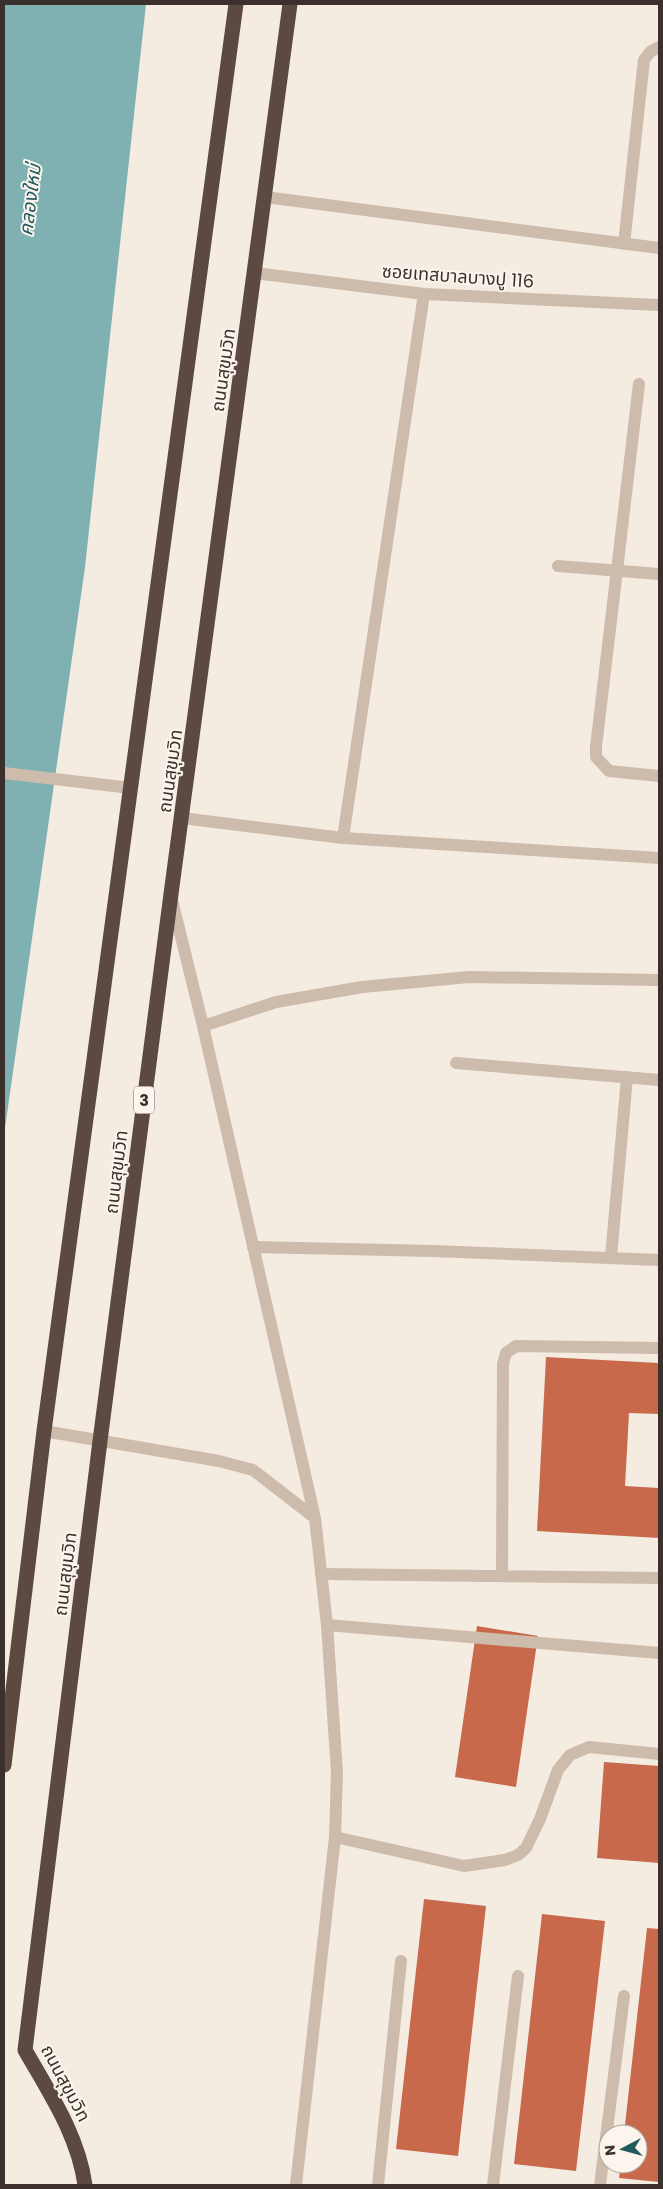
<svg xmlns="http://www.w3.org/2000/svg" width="663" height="2189" font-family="Poppins,'Noto Sans Thai',sans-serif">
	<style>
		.water { fill: #7fb0b2 }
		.building { fill: #c8694b }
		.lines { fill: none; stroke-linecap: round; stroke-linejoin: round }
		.lane { stroke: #cdbbac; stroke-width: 12 }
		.street { stroke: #cdbbac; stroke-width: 12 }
		.highway { stroke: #5c4a42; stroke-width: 15 }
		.labels { text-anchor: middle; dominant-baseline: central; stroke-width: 4; stroke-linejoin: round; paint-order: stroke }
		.shield { fill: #fbf5ee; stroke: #756b66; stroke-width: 1 }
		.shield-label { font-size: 16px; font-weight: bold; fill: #3b302b }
		.street-label { font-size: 18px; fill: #3b302b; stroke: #fbf5ee }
		.water-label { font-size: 19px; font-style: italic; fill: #1f5a5e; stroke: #fbf5ee }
	</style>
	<rect width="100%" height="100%" fill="#f4ebe1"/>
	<path class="water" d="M 4,4 L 146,4 L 85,567 L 4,1135 Z"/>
	<path class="building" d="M 546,1357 L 659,1363 L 659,1414 L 629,1413 L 625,1486 L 659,1488 L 659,1538 L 537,1531 Z
		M 477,1626 L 538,1636 L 516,1787 L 455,1777 Z
		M 604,1762 L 659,1766 L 659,1863 L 597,1858 Z
		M 424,1899 L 486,1906 L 458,2156 L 396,2149 Z
		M 542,1914 L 605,1921 L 576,2171 L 514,2164 Z
		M 647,1928 L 659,1929 L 659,2182 L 619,2178 L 621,2164 L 638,2164 L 638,2134 L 624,2134 Z"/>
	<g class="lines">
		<path class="lane" d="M 265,197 L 659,248
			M 624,244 L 644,60 L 650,52 L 659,47
			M 639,384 L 596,747 L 596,757 L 609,771 L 659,776
			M 558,566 L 659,574
			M 4,773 L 131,788
			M 343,838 L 424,294
			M 203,1026 L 276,1002 L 362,987 L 469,977 L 659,980
			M 456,1063 L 659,1080
			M 253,1247 L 433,1251 L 659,1260
			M 611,1257 L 627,1077
			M 321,1574 L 659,1578
			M 502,1575 L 503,1364 L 506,1353 L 516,1346 L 659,1348
			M 327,1625 L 659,1653
			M 335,1837 L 464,1866 L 505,1860 L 518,1855 L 526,1848 L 540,1819 L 558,1770 L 570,1755 L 589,1747 L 659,1754
			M 378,2185 L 401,1961
			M 493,2185 L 518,1976
			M 600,2185 L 624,1996"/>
		<path class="street" d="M 255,273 L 424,294 L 659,305
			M 182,818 L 343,838 L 659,858
			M 172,900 L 203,1026 L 315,1518 L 327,1625 L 337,1772 L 335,1837 L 296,2185
			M 44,1431 L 219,1461 L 253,1470 L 315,1518"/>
		<path class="highway" d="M 4,1765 L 44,1431 L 236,4
			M 85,2185 C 78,2135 50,2094 25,2050 L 100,1441 L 171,894 L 290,4"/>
	</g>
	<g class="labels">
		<rect class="shield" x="134" y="1086.5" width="20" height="27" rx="4"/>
		<g class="shield-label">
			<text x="144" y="1100">3</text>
		</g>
		<g class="street-label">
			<text transform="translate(458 276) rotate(4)">ซอยเทสบาลบางปู 116</text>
			<text transform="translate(223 370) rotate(-82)">ถนนสุขุมวิท</text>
			<text transform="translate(170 771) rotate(-82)">ถนนสุขุมวิท</text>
			<text transform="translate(116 1172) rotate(-83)">ถนนสุขุมวิท</text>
			<text transform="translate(65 1574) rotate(-83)">ถนนสุขุมวิท</text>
			<text transform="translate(66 2083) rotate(62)">ถนนสุขุมวิท</text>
		</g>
		<g class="water-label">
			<text transform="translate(30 200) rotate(-83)">คลองใหม่</text>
		</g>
	</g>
	<rect width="663" height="2189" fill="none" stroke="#3b302b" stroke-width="10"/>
	<g transform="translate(623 2149) rotate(264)"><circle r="24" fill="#fbf5ee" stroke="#aea6a0"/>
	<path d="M0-4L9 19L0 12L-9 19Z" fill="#1f5a5e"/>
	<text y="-8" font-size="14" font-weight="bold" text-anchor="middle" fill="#3b302b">N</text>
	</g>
</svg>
